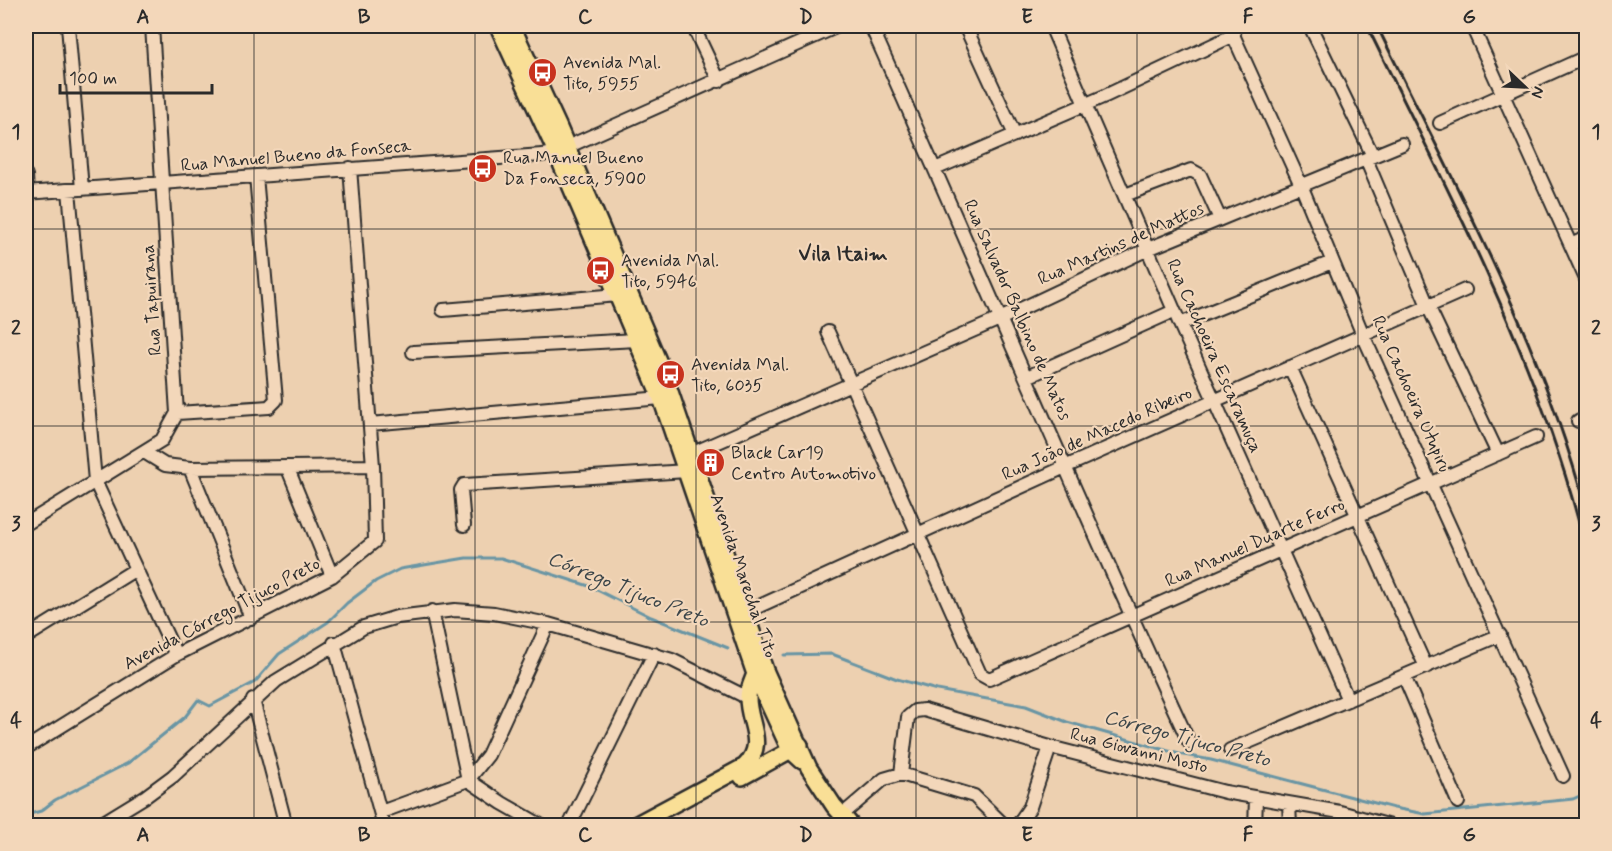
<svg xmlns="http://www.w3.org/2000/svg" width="1612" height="851" font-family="Mynerve,sans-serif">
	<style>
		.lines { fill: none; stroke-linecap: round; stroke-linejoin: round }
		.stream { stroke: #6995a4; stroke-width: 3 }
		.minor-casing { stroke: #2b2b2b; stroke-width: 16 }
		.major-casing { stroke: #2b2b2b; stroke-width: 20 }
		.minor { stroke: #f3d7ba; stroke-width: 12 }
		.major { stroke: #f9df96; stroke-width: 15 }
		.rail { stroke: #2b2b2b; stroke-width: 3 }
		.grid { fill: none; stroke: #2b2b2b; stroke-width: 1.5; stroke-opacity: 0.55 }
		.labels { text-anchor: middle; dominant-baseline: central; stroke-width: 4.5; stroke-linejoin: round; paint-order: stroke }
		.poi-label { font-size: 18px; fill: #2b2b2b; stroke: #f3d7ba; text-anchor: start }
		.street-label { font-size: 18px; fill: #2b2b2b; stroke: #f3d7ba }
		.neighbourhood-label { font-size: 20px; font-weight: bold; fill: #2b2b2b; stroke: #f3d7ba }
		.water-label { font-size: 20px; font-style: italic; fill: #3b4549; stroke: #f3d7ba }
		.neatline { fill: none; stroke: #2b2b2b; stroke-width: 2 }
		.grid-label { font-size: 20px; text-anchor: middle; font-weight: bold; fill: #2b2b2b }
	</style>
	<rect width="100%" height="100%" fill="#edd0b0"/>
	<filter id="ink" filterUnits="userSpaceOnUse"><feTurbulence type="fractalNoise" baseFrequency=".0167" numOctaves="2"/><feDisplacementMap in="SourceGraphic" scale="12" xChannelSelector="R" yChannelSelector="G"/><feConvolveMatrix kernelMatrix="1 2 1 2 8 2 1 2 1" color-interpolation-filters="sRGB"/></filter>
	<g filter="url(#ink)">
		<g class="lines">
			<path class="stream" d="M 784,655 L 832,654 L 897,679 L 937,690 L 1026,706 L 1067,722 L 1179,754 L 1211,760 L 1394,808 L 1425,814 L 1573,799 L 1586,793
				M 26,815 L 41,811 L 55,800 L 128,763 L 185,717 L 198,700 L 210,706 L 255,682 L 279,654 L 328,622 L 347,603 L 376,581 L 400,569 L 466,558 L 501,558 L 589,586 L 651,617 L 728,648"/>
			<defs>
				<path id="minor" d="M 68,26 L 82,189
					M 693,26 L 719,81
					M 871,26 C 978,264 1079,505 1189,742
					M 965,26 L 1015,135
					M 1051,26 L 1180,324 L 1348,700
					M 1229,26 L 1301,185 L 1363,335 L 1563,776
					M 1310,26 L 1373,156
					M 1472,26 L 1586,279
					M 1440,123 L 1586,57
					M 1366,159 L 1428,306 L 1498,454
					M 935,169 L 1105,96 L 1234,35
					M 26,175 L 27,193
					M 69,190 L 95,481 L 176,655
					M 26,193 L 542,155 L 556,152 L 838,26
					M 1125,195 L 1191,170 L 1200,175 L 1220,219
					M 1571,245 L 1586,238
					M 443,310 L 618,295
					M 1180,324 L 1332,262
					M 828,332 L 980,674 L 989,679 L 1536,437
					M 413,352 L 637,340
					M 1290,367 L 1426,667
					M 1027,377 L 1174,311
					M 177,413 L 269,407 L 276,400 L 256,176
					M 1578,421 L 1586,417
					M 370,424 L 661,398
					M 144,452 L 165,465 L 190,468 L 373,466
					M 693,453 L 1002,318 L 1148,249 L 1402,144
					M 190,468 L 251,618
					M 288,469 L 332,576
					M 26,524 L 162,440 L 177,413 L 152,26
					M 464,525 L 461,490 L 464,485 L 687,471
					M 432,611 L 468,780
					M 744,613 L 1067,466 L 1465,290
					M 26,637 L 136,569
					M 334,643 L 384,826
					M 1404,676 L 1458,802
					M 253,700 L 286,826
					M 26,748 L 176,655 L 332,576 L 375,541 L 373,466 L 350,168
					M 1230,750 L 1500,635
					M 901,774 L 908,717 L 915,711 L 924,710 L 1050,747 L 1225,792 L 1340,812 L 1391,826
					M 468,780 L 488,755 L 548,624
					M 1289,803 L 1290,826
					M 381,812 L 468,780 L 502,803 L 542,826
					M 842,815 L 884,779 L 901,774 L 974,796 L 1005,826
					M 97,826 L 146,796 L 173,776 L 276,681 L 364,627 L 397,617 L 455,610 L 494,613 L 548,624 L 672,660 L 748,698
					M 569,826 L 654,654
					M 1017,826 L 1030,807 L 1050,747
					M 1255,826 L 1256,799"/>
				<path id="major" d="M 498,26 L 556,152 L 661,398 L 755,674 L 790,750 L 802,761
					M 512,26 L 559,128 L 665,377 L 765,670 L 809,768 L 834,806 L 852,826
					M 742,777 L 800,745
					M 633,826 L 745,766 C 767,743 748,724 748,698 C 748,689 752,682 755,674"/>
			</defs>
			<use href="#minor" class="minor-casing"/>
			<use href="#major" class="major-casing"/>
			<use href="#minor" class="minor"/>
			<use href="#major" class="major"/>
			<path class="rail" d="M 1367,26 C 1450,196 1541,364 1586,550
				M 1381,34 C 1457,189 1542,343 1586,511"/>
		</g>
	</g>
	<path class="grid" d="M 254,26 L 254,826M 475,26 L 475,826M 696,26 L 696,826M 916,26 L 916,826M 1137,26 L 1137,826M 1358,26 L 1358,826M 26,229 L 1586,229M 26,426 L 1586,426M 26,622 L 1586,622"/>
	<defs>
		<symbol id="bus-disc" viewBox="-11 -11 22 22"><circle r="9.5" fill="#c8321e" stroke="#f3d7ba"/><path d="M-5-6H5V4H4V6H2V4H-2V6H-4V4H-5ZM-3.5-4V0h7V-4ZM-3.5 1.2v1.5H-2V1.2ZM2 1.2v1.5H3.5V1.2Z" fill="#fff"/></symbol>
		<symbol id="building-disc" viewBox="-11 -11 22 22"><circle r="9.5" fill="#c8321e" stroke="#f3d7ba"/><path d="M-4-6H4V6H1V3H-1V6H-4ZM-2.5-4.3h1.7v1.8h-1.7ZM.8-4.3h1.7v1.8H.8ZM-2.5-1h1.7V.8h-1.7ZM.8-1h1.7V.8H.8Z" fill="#fff"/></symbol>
	</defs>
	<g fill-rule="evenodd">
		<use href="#bus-disc" x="526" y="56" width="33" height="33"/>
		<use href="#bus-disc" x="466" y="152" width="33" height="33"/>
		<use href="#bus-disc" x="584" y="254" width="33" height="33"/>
		<use href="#bus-disc" x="654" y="358" width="33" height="33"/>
		<use href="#building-disc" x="694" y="446" width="33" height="33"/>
	</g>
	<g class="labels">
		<g class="poi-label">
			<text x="563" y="63">Avenida Mal.<tspan x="563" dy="21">Tito, 5955</tspan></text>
			<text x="503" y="158">Rua Manuel Bueno<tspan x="503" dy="21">Da Fonseca, 5900</tspan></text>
			<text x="621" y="261">Avenida Mal.<tspan x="621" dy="21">Tito, 5946</tspan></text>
			<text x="691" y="365">Avenida Mal.<tspan x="691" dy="21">Tito, 6035</tspan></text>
			<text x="731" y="453">Black Car19<tspan x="731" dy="21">Centro Automotivo</tspan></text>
		</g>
		<g class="street-label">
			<text transform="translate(296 156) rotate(-5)">Rua Manuel Bueno da Fonseca</text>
			<text transform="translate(1121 244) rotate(-24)">Rua Martins de Mattos</text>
			<text transform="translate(152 300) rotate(-94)">Rua Tapuirana</text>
			<text transform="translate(1017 310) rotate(66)">Rua Salvador Balbino de Matos</text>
			<text transform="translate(1214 356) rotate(66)">Rua Cachoeira Escaramuça</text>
			<text transform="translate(1411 394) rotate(66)">Rua Cachoeira Utupiru</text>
			<text transform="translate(1097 434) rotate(-24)">Rua João de Macedo Ribeiro</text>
			<text transform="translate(1255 543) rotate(-24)">Rua Manuel Duarte Ferro</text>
			<text transform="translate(743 576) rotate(71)">Avenida Marechal Tito</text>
			<text transform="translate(222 614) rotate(-28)">Avenida Córrego Tijuco Preto</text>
			<text transform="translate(1139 751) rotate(14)">Rua Giovanni Mosto</text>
		</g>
		<g class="neighbourhood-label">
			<text x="843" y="254">Vila Itaim</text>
		</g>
		<g class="water-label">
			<text transform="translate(628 590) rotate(22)">Córrego Tijuco Preto</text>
			<text transform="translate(1187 739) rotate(15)">Córrego Tijuco Preto</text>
		</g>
	</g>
	<rect width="1612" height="851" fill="none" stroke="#f3d7ba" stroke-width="66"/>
	<g transform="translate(1525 87) rotate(113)" stroke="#f3d7ba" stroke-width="4.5" paint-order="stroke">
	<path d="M0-4.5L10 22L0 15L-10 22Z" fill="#2b2b2b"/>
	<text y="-9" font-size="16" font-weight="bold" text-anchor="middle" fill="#2b2b2b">N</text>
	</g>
	<path d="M60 84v9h152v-9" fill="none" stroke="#2b2b2b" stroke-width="3"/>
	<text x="69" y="84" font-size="18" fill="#2b2b2b" stroke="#f3d7ba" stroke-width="4.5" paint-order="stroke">100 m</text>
	<rect x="33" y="33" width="1546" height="785" class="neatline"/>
	<g class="grid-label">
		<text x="143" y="23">A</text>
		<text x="364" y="23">B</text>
		<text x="585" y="23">C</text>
		<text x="806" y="23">D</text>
		<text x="1027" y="23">E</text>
		<text x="1248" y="23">F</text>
		<text x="1469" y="23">G</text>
		<text x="16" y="138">1</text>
		<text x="1596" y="138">1</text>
		<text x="16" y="334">2</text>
		<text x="1596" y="334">2</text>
		<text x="16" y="530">3</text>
		<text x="1596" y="530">3</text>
		<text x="16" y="727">4</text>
		<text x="1596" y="727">4</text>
		<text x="143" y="841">A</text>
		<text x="364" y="841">B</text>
		<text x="585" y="841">C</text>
		<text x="806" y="841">D</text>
		<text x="1027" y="841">E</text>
		<text x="1248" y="841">F</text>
		<text x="1469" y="841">G</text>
	</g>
</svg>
